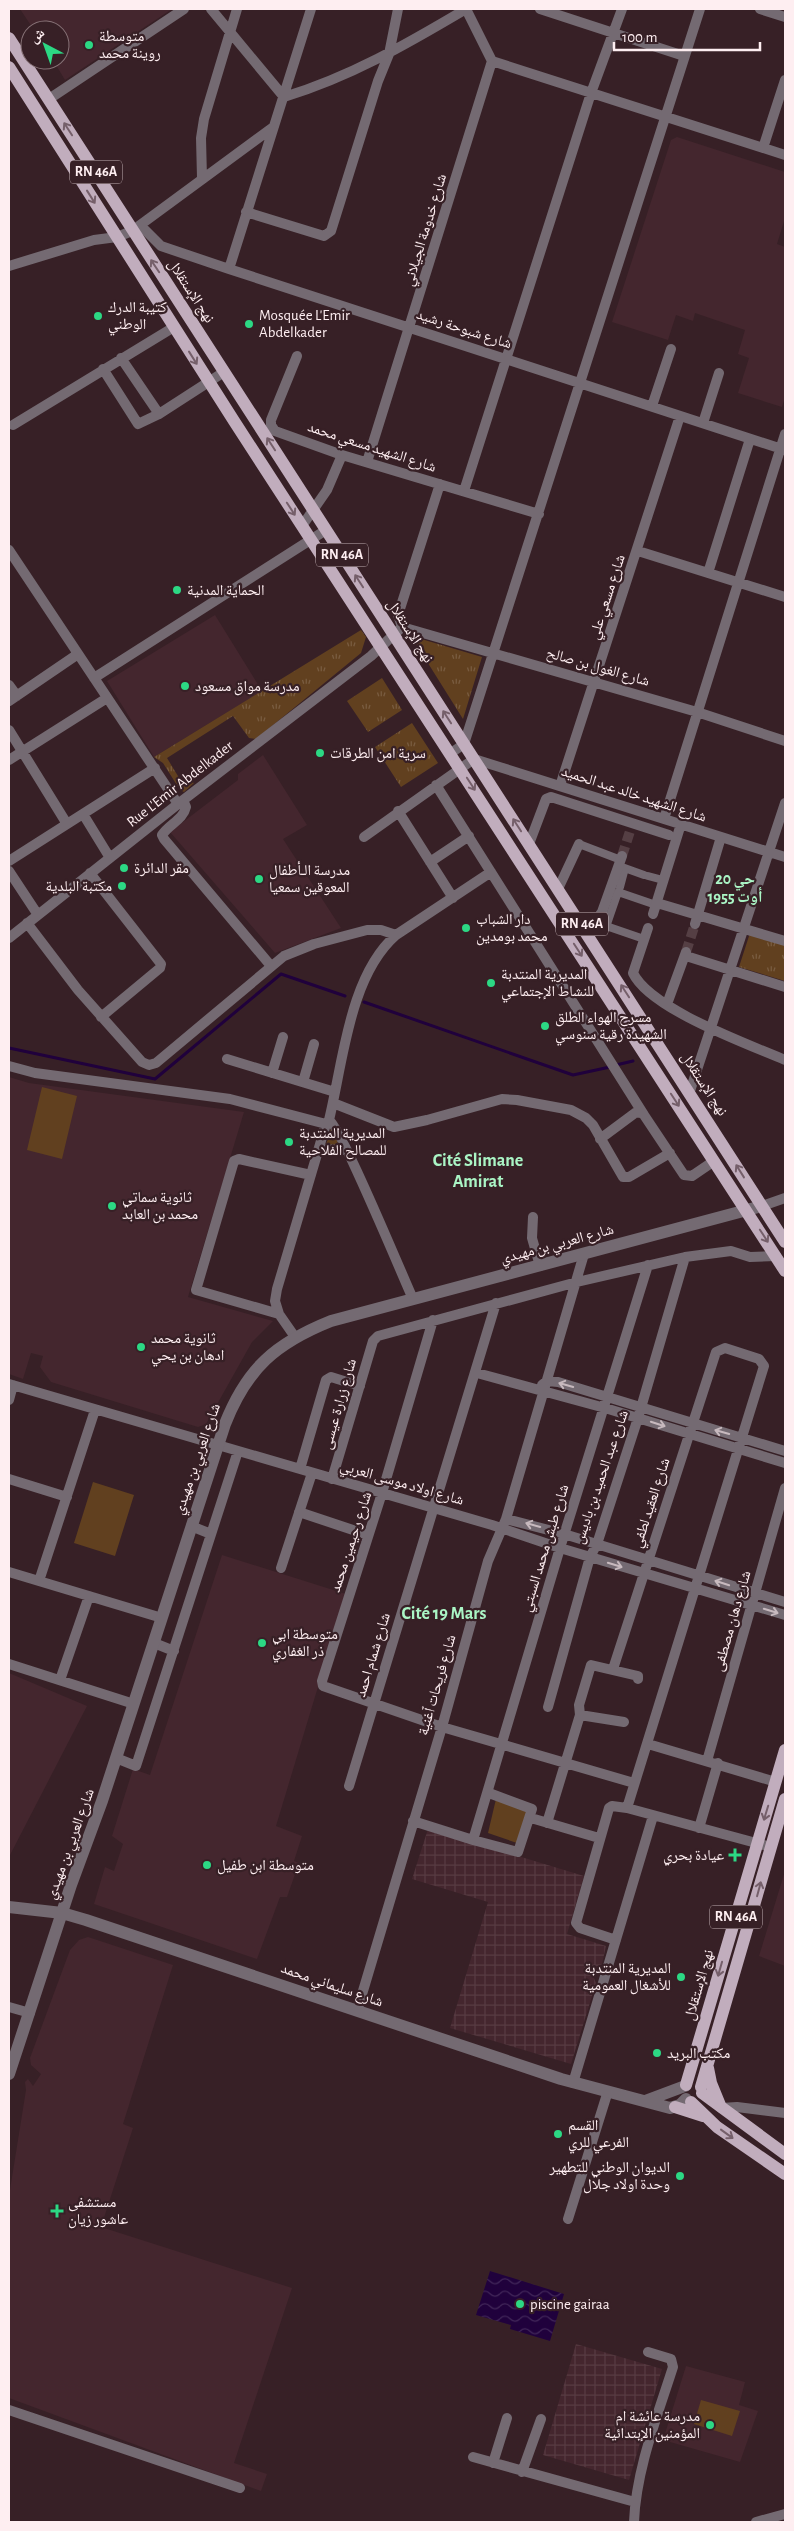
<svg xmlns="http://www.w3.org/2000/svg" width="794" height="2531" font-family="'Alegreya Sans','Noto Naskh Arabic',sans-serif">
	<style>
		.built { fill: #44262e }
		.industrial { fill: url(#industrial-grid) }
		.grass { fill: url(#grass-tufts) }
		.green { fill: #61401f }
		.water { fill: url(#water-waves) }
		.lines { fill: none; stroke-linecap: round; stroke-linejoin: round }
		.stream { stroke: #20013c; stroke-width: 3 }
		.minor-tunnel { stroke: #553f44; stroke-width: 10; stroke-dasharray: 10 5; stroke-linecap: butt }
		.pedestrian { stroke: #746a72; stroke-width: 8 }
		.minor { stroke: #746a72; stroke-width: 10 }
		.tertiary { stroke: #746a72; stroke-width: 12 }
		.primary { stroke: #c1adbd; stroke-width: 12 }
		.oneway { stroke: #755f6a }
		.oneway2 { stroke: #c7b9be }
		.poi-dot { fill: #2cd884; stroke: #372026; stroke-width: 2 }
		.labels { text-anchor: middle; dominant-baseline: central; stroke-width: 4.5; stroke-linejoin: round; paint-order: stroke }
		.shield { fill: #372026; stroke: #c2b0b4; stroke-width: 1 }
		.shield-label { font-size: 14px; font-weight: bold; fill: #feeef1 }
		.poi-label { font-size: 15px; fill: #feeef1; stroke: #372026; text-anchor: start }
		.street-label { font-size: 15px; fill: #feeef1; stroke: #372026 }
		.neighbourhood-label { font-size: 16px; font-weight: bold; fill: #aaf5c5; stroke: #372026 }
		.quarter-label { font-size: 18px; font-weight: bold; fill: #aaf5c5; stroke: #372026 }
	</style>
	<defs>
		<pattern id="industrial-grid" width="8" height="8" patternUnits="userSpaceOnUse" patternTransform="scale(1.25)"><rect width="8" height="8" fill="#44262e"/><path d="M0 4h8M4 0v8" fill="none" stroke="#573b42"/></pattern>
		<pattern id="grass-tufts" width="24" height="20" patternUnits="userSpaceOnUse" patternTransform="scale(1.25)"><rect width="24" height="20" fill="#61401f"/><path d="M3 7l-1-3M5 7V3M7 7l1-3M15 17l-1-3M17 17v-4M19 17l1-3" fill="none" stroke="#795c40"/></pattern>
		<pattern id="water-waves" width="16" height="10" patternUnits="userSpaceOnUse" patternTransform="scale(1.25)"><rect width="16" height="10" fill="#20013c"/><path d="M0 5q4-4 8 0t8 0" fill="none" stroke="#412659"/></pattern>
	</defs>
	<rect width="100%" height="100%" fill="#372026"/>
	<path class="built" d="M 20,9 L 172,9 L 65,80 L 53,60 L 60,60 L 60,30 L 34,30 Z
		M 677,137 L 785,172 L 785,218 L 777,244 L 785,247 L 785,397 L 782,407 L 738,393 L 749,358 L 738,354 L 745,330 L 695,313 L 693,321 L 676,315 L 668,340 L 612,322 L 671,140 Z
		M 215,615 L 262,691 L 154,757 L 107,681 Z
		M 263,755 L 307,825 L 283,839 L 341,928 L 275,953 L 170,832 L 238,780 L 238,774 Z
		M 9,1077 L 29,1083 L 244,1112 L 188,1297 L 273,1321 L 252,1342 L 206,1424 L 198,1427 L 51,1382 L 40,1367 L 43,1356 L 31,1353 L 23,1379 L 9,1374 Z
		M 222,1555 L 346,1594 L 276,1826 L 302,1836 L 294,1861 L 299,1863 L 287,1897 L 280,1897 L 257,1959 L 94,1904 L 105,1867 L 114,1871 L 123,1844 L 112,1836 L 133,1769 L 150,1775 Z
		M 9,1673 L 87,1706 L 9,1857 Z
		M 785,1871 L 785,1966 L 759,1956 Z
		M 88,1937 L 173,1965 L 123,2124 L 133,2128 L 101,2227 L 292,2288 L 234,2463 L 267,2474 L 261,2491 L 9,2398 L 9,2196 L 26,2090 L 25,2082 L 28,2079 L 33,2086 L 41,2074 L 31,2065 L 30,2058 L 70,1950 L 79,1940 Z
		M 686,2366 L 745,2382 L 739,2405 L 758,2411 L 740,2462 L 663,2440 Z"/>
	<path class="industrial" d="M 428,1829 L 584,1876 L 567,1934 L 606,1946 L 602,1964 L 596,1968 L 589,1966 L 586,1973 L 593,1976 L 596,1983 L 571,2064 L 450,2028 L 488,1902 L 412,1879 Z
		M 576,2344 L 662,2369 L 629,2480 L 543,2455 Z"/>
	<path class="grass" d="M 361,630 L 366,637 L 361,653 L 256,739 L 249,738 L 233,716 L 167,758 L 184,786 L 192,782 L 194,783 L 184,792 L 180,790 L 163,763 L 154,757 Z
		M 411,636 L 482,657 L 463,719 Z
		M 382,678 L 402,710 L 368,732 L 347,701 Z
		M 412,723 L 438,763 L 401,787 L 375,747 Z
		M 750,933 L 785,944 L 785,981 L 739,967 Z
		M 331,1128 L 339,1145 L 326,1145 Z"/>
	<path class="green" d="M 42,1087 L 77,1096 L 62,1159 L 27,1150 Z
		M 93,1482 L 134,1495 L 115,1556 L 74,1543 Z
		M 496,1799 L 529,1811 L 520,1844 L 488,1833 Z
		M 701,2400 L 740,2411 L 732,2436 L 694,2424 Z"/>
	<path class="water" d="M 490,2271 L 564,2294 L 550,2341 L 510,2329 L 511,2325 L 476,2315 Z"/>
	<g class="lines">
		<path class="stream" d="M 364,1002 L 573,1075 L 610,1067
			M 9,1048 L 155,1079 L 281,974 L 345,996
			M 616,1065 L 633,1061"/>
		<path class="minor-tunnel" d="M 622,856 L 631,828
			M 686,952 L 695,924"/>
		<path class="pedestrian" d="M 579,844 L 621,860
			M 619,866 L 644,875
			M 648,876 L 663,880
			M 620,887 L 625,868
			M 644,939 L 609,927 L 607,924 L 618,892 L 656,905"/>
		<path class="minor" d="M 211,9 L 284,97 C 350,77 407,44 466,9
			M 540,9 L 684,56
			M 760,9 L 785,17
			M 492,61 L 785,155
			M 49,99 L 184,9
			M 763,148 L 785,80
			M 202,178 L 201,138 L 204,119 L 237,9
			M 246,212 L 324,236 L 331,231 L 378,81 L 389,54 L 398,9
			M 141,226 L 161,246 L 229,269 L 785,450
			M 9,266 L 94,240 L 117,237 L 132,231 L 272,128
			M 229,269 L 311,9
			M 297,356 L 271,420 L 271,425 L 275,431 L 342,455 L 539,514
			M 121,358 L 159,414
			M 103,369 L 138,424 L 159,414 L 224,372
			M 652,406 L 671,349
			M 703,423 L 719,373
			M 13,425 L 174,327
			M 367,462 L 492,61 L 466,9
			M 464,491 L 591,93 L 622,9
			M 302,526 L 327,490 L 342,455
			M 9,550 L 178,804
			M 638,551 L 785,597
			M 708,573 L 750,439
			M 402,627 L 697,712 L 785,741
			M 402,627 L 398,615 L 440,484
			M 94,678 L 326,530
			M 9,685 L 17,696
			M 9,701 L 78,654
			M 9,730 L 67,824
			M 451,753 L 464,744 L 700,9
			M 9,760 L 107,698
			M 436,785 L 644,1115
			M 560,786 L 680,416
			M 183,800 L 186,807 C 183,820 169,824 162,835 L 164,839 L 271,966
			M 398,811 L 453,898
			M 83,814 L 110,858
			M 664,819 L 785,434
			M 364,837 L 474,759 L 785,857
			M 529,844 L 546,799 L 551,797 L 669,835
			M 9,861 L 155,768
			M 430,862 L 469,836
			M 9,871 L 38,915
			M 90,873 L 161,964 L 160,968 L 101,1017
			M 558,889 L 579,844
			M 657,903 L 785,941
			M 653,914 L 681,824
			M 27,923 L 78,990 L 142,1062 L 149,1065 L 156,1063 L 284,956 L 314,944 L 367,930 L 381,930 L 396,935
			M 695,924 L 721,837
			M 648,928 L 633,973 C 650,1009 748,1044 785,1060
			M 587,933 L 602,912 L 622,856
			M 9,938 L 178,804 L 371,656 L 402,627
			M 686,956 L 785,987
			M 667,1004 L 686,952
			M 227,1059 L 335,1092
			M 9,1066 L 35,1073 L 230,1099 L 326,1124
			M 272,1073 L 283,1037
			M 303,1082 L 314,1044
			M 690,1091 L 785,803
			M 333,1103 L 394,1127 L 427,1120 L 502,1099 L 517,1100 L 571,1110 L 586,1118 L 593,1125 L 623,1177 L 629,1177 L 670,1153
			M 329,1120 C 343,1063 349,976 396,935 L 491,872
			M 600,1139 L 635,1113 L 640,1112 L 644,1115 L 684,1175 L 692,1176 L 714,1161
			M 319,1149 L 346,1150
			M 762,1206 L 785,1198
			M 533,1217 L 532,1238 L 540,1266
			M 279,1314 L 275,1301 L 277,1289 L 326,1124 L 329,1120 C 340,1125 403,1277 413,1299
			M 433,1320 L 382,1493 L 322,1681 L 323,1686 L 442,1727 L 634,1783
			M 295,1337 L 279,1314 L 196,1290 L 234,1161 L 239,1159 L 311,1175
			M 477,1373 L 605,1408 L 785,1463
			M 9,1384 L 492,1525 L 560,1548 L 785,1615
			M 542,1385 L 547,1381 L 558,1382 L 785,1451
			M 9,1400 L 13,1385
			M 300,1469 L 326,1380 L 331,1377 L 360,1386
			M 9,1479 L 67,1497
			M 332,1479 L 373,1341 L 378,1336 L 577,1282 L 685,1257 L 731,1251 L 750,1257 L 776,1256
			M 299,1512 L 368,1535
			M 506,1519 L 564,1534 L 785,1602
			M 191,1526 L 211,1534
			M 281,1568 L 312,1473
			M 9,1572 L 162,1618
			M 39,1581 L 95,1410
			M 154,1643 L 174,1651
			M 9,1664 L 134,1704
			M 613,1669 L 716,1352 L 725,1348 L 759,1359 L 764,1366 L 627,1808
			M 60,1680 L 89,1596
			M 548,1707 L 590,1557 L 597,1544 L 638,1418 L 685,1257
			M 580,1715 L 624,1722
			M 648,1744 L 776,1782
			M 116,1758 L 136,1766 L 238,1451
			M 707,1761 L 785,1488
			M 349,1786 L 496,1303
			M 531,1818 L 599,1838
			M 413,1821 L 473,1840 L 518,1852 L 532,1809 L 489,1793
			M 547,1823 L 580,1715 L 579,1705 L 591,1665 L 638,1676 L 638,1679
			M 699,1828 L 718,1763
			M 473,1840 L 560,1548 L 648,1265
			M 616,1940 L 580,1928 L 576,1923 L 609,1808 L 612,1806 L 627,1808 L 771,1847
			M 9,2007 L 30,2013
			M 357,2011 L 442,1727 L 488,1561 L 506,1519 L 584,1254
			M 573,2083 L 653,1816
			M 721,2108 L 737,2107 L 785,2113
			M 568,2219 L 608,2091
			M 9,2410 L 240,2488
			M 473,2457 L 635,2502
			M 493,2463 L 507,2418
			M 522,2472 L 541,2419
			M 634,2522 C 636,2470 657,2417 673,2367 L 671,2359 L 648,2352
			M 756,2522 L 785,2514"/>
		<path class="tertiary" d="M 9,1907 L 62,1913 L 86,1920 L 561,2079 L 670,2108 L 680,2105 L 686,2099
			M 9,2074 L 71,1885 L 102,1801 L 225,1424 C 247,1368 276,1343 331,1321 L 762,1206
			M 645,2101 L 685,2086"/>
		<path class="primary" d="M 9,38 L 785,1242
			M 9,67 L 234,421 L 785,1271
			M 708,2068 L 711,2083 L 720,2105
			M 686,2085 L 785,1750
			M 701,2087 L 785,1799
			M 702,2093 L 785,2154
			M 691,2102 L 717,2127 L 785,2174
			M 675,2107 L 703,2116"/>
	</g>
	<defs><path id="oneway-shaft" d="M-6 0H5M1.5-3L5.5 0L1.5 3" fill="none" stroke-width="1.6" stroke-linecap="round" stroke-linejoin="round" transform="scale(1.25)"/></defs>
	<g class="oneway">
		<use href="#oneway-shaft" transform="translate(68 129) rotate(-123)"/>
		<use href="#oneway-shaft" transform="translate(91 197) rotate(58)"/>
		<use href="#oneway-shaft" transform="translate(155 266) rotate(-124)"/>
		<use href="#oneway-shaft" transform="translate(193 358) rotate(58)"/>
		<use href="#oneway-shaft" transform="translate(271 444) rotate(-123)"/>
		<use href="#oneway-shaft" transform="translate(291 509) rotate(57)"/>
		<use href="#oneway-shaft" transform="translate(359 581) rotate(-123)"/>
		<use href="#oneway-shaft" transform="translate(447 717) rotate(-123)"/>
		<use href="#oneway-shaft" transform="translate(471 784) rotate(57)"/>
		<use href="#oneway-shaft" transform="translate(517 825) rotate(-123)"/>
		<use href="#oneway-shaft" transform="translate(578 950) rotate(57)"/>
		<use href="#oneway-shaft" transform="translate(625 991) rotate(-123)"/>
		<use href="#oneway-shaft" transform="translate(675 1100) rotate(57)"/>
		<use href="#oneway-shaft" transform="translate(740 1171) rotate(-122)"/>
		<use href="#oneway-shaft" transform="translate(764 1236) rotate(57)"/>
		<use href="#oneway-shaft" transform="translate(766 1813) rotate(107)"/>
		<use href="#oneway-shaft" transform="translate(759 1889) rotate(-75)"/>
		<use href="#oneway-shaft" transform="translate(720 1969) rotate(106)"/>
		<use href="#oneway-shaft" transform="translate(727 2134) rotate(36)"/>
	</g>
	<g class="oneway2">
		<use href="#oneway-shaft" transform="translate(566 1385) rotate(-164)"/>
		<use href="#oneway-shaft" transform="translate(658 1424) rotate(18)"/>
		<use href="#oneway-shaft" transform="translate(722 1432) rotate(-164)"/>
		<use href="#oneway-shaft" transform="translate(533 1525) rotate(-164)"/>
		<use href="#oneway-shaft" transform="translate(615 1565) rotate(17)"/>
		<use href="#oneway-shaft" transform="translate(722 1583) rotate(-162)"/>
		<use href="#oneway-shaft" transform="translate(771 1611) rotate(17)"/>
	</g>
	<g class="poi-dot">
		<circle cx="89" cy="45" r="5"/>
		<circle cx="98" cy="316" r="5"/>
		<circle cx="249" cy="324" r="5"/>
		<circle cx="177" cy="590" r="5"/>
		<circle cx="185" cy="686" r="5"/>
		<circle cx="320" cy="753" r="5"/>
		<circle cx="124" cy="868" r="5"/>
		<circle cx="259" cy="879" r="5"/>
		<circle cx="122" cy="886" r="5"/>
		<circle cx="466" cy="928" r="5"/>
		<circle cx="491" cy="983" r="5"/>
		<circle cx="545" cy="1026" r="5"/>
		<circle cx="289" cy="1142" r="5"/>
		<circle cx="112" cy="1206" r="5"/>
		<circle cx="141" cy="1347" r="5"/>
		<circle cx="262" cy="1643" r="5"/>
		<path d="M732.5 1847.5h5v5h5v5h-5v5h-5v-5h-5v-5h5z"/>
		<circle cx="207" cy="1865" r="5"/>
		<circle cx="681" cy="1977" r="5"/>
		<circle cx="657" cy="2053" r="5"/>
		<circle cx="558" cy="2134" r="5"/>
		<circle cx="680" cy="2176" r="5"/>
		<path d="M54.5 2203.5h5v5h5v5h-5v5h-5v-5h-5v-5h5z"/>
		<circle cx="520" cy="2304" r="5"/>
		<circle cx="710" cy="2425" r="5"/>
	</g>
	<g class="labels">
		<g class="shield">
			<rect x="70" y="160.5" width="52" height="23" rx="4"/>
			<rect x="316" y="543.5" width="52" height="23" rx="4"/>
			<rect x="556" y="912.5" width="52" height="23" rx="4"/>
			<rect x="710" y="1905.5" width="52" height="23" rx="4"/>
		</g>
		<g class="shield-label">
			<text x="96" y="172">RN 46A</text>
			<text x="342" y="555">RN 46A</text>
			<text x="582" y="924">RN 46A</text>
			<text x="736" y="1917">RN 46A</text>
		</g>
		<g class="poi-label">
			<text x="99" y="36">متوسطة<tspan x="99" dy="17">روينة محمد</tspan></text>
			<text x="108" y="307">كتيبة الدرك<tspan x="108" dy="17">الوطني</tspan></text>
			<text x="259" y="315">Mosquée L'Emir<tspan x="259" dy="17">Abdelkader</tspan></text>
			<text x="187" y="590">الحماية المدنية</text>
			<text x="195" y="686">مدرسة مواق مسعود</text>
			<text x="330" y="753">سرية امن الطرقات</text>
			<text x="134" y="868">مقر الدائرة</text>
			<text x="269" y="870">مدرسة الـأطفال<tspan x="269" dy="17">المعوقين سمعيا</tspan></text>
			<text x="112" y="886" text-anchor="end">مكتبة البلدية</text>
			<text x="476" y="919">دار الشباب<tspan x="476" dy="17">محمد بومدين</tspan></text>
			<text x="501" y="974">المديرية المنتدبة<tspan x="501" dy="17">للنشاط الإجتماعي</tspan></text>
			<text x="555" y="1017">مسرح الهواء الطلق<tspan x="555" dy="17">الشهيدة رقية سنوسي</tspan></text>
			<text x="299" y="1133">المديرية المنتدبة<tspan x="299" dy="17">للمصالح الفلاحية</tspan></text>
			<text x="122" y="1197">ثانوية سماتي<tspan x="122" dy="17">محمد بن العابد</tspan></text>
			<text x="151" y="1338">ثانوية محمد<tspan x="151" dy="17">ادهان بن يحي</tspan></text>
			<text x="272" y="1634">متوسطة ابي<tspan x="272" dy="17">ذر الغفاري</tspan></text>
			<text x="724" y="1855" text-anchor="end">عيادة بحري</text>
			<text x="217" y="1865">متوسطة ابن طفيل</text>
			<text x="671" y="1968" text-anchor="end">المديرية المنتدبة<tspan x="671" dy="17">للأشغال العمومية</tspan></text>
			<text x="667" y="2053">مكتب البريد</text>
			<text x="568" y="2125">القسم<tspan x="568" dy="17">الفرعي للري</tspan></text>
			<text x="670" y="2167" text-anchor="end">الديوان الوطني للتطهير<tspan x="670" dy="17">وحدة اولاد جلال</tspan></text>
			<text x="68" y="2202">مستشفى<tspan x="68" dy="17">عاشور زيان</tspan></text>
			<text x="530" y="2304">piscine gairaa</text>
			<text x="700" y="2416" text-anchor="end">مدرسة عائشة ام<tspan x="700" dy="17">المؤمنين الإبتدائية</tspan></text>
		</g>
		<g class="street-label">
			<text transform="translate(425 230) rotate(-73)">شارع خدومة الجيلاني</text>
			<text transform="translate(191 291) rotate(57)">نهج الإستقلال</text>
			<text transform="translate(464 329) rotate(18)">شارع شبوحة رشيد</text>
			<text transform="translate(372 447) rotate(18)">شارع الشهيد مسعي محمد</text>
			<text transform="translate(607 597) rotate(-72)">شارع مسعي علي</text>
			<text transform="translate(410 631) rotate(57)">نهج الإستقلال</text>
			<text transform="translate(598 667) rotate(16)">شارع الغول بن صالح</text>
			<text transform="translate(180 784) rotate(-38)">Rue L'Emir Abdelkader</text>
			<text transform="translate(634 794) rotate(18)">شارع الشهيد خالد عبد الحميد</text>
			<text transform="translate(704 1084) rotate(57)">نهج الإستقلال</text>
			<text transform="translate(557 1244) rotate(-15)">شارع العربي بن مهيدي</text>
			<text transform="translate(339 1404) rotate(-74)">شارع زرارة عيسى</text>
			<text transform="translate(197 1459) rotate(-71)">شارع العربي بن مهيدي</text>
			<text transform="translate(601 1477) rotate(-71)">شارع عبد الحميد بن باديس</text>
			<text transform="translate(402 1483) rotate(16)">شارع اولاد موسى العربي</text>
			<text transform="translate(651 1503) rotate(-72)">شارع العقيد لطفي</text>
			<text transform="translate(351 1542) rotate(-72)">شارع رحيمين محمد</text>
			<text transform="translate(545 1548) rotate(-73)">شارع طبش محمد السبتي</text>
			<text transform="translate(732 1621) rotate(-74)">شارع دهان مصطفى</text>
			<text transform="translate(373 1655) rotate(-73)">شارع شمام احمد</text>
			<text transform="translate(437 1685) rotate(-74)">شارع فريحات ٱغنية</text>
			<text transform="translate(70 1844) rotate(-70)">شارع العربي بن مهيدي</text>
			<text transform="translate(332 1985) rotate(19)">شارع سليماني محمد</text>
			<text transform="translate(699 1985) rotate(-74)">نهج الإستقلال</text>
		</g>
		<g class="neighbourhood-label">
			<text x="735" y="879">حي 20<tspan x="735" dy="18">أوت 1955</tspan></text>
		</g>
		<g class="quarter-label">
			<text x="478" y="1161">Cité Slimane<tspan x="478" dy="21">Amirat</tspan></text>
			<text x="444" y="1614">Cité 19 Mars</text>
		</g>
	</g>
	<rect width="794" height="2531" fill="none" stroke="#feeef1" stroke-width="20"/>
	<g transform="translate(45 45) rotate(319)"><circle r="24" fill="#372026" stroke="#877277"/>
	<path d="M0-4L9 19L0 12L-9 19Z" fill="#2cd884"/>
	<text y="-8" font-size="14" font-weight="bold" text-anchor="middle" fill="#feeef1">ش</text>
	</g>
	<path d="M614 42v8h146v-8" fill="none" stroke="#feeef1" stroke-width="2.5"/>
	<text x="622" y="42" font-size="15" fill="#feeef1" stroke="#372026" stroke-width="4" paint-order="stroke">100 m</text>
</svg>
